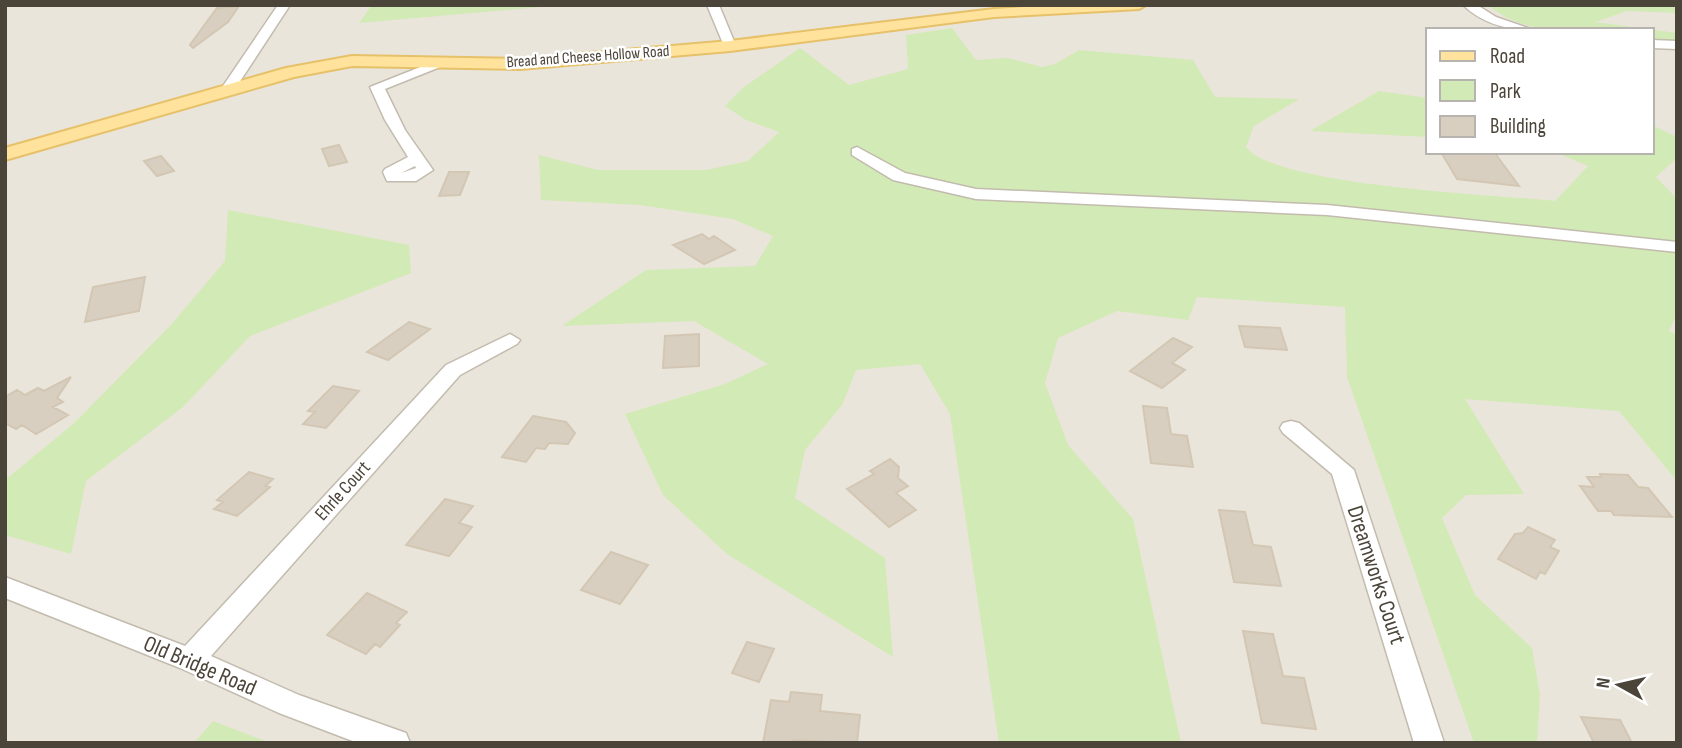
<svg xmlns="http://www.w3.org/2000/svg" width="1682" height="748" font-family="'Sofia Sans Condensed',sans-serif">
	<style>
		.residential { fill: #eae5da; fill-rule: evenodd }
		.green { fill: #d2eab5 }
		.building { fill: #d8cfc1; stroke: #d3c7b4; stroke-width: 2 }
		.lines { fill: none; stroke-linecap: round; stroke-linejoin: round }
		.minor-casing { stroke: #c2bbae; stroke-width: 3 }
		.major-casing { stroke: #e6c16a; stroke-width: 4 }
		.minor { fill: #fff; fill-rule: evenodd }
		.major { fill: #ffe39c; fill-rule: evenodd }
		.labels { text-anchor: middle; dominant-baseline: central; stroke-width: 5; stroke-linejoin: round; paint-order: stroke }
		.far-street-label { font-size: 16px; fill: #4b4439; stroke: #fff }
		.street-label { font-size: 19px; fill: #4b4439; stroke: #fff }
		.near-street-label { font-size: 23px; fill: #4b4439; stroke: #fff }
	</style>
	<rect width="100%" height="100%" fill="#f6f3ec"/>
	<path class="residential" d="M 5,5 L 1677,5 L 1677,743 L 5,743 ZM 1428,30 L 1652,30 L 1652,152 L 1428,152 Z"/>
	<path class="green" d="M 372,5 L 552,5 L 552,6 L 359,23 Z
		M 1488,5 L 1677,5 L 1677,13 L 1627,11 L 1595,22 L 1677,33 L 1677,40 L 1652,40 L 1652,30 C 1601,30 1529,41 1488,5 Z
		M 952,28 L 976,60 L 1008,58 L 1042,67 L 1055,64 L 1079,50 L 1193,60 L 1215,97 L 1299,99 L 1254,126 L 1246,147 C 1275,186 1498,195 1555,201 L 1588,166 L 1555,152 L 1652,152 L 1652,125 L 1677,137 L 1677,158 L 1656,177 L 1677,199 L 1677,314 L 1669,331 L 1677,335 L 1677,481 L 1619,411 L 1465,399 L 1524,494 L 1466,495 L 1442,518 L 1475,595 L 1532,648 L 1540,695 L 1537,743 L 1474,743 L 1347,377 L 1345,307 L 1197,297 L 1188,320 L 1117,311 L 1058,338 L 1045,383 L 1068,445 L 1133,519 L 1181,743 L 999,743 L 950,414 L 920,364 L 856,370 L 842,405 L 805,450 L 795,498 L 885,558 L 893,657 L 727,554 L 663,495 L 625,414 L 725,384 L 768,364 L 694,321 L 562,326 L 646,270 L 755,266 L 773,236 L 733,219 L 640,205 L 541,200 L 539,155 L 598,170 L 706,170 L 748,161 L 779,132 L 746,120 L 725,106 L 744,87 L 800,48 L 849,85 L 908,69 L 906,35 Z
		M 1379,91 L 1428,98 L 1428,137 L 1310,131 Z
		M 228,210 L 409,245 L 411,273 L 250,336 L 183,407 L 86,481 L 71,554 L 5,535 L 5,480 L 72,425 L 170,326 L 225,261 Z
		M 213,721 L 270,743 L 194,743 Z"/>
	<path class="building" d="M 239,6 L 228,22 L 193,48 L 190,45 L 217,8 Z
		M 339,145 L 347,162 L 329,166 L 322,149 Z
		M 1441,152 L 1494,152 L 1519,186 L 1457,179 Z
		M 161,156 L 174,171 L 157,176 L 144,161 Z
		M 449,172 L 469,172 L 460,195 L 439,196 Z
		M 702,234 L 709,239 L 714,236 L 735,250 L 704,264 L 673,245 Z
		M 145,277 L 139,311 L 85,322 L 93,287 Z
		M 409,322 L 430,329 L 388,360 L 367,352 Z
		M 1239,326 L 1280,328 L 1287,350 L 1245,347 Z
		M 699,334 L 699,366 L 663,368 L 665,336 Z
		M 1173,338 L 1192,347 L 1172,363 L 1185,370 L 1162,388 L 1130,371 Z
		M 71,377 L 57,398 L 63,402 L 53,407 L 68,415 L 36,434 L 22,425 L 16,429 L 5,423 L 5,397 L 17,390 L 25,395 L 38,388 L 44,391 Z
		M 333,386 L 359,391 L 326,428 L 303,424 L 315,412 L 308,411 Z
		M 1143,406 L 1167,408 L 1171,434 L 1187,436 L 1193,467 L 1151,463 Z
		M 533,416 L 566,422 L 575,433 L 568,444 L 549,443 L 545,449 L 536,448 L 526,462 L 502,457 Z
		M 890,459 L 899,467 L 898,478 L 908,486 L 896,493 L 916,510 L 889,527 L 847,489 L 874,474 L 870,471 Z
		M 249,472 L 273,479 L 265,486 L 270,487 L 237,516 L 214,509 L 223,502 L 217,500 Z
		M 1600,474 L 1628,475 L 1638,487 L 1648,488 L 1672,517 L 1614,515 L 1611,511 L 1598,511 L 1580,486 L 1594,487 L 1587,477 L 1601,477 Z
		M 445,499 L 473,506 L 459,523 L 472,527 L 449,556 L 406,545 Z
		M 1219,510 L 1245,512 L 1253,545 L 1271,547 L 1281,586 L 1234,582 Z
		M 1528,527 L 1555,540 L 1550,547 L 1559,551 L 1545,574 L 1540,572 L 1536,579 L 1498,559 L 1515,534 L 1523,533 Z
		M 611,552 L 648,565 L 620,604 L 581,590 Z
		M 367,593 L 407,612 L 396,623 L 400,625 L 380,647 L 375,644 L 366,654 L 327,635 Z
		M 1243,631 L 1273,634 L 1283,676 L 1304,678 L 1316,729 L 1262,723 Z
		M 747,642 L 774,649 L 759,682 L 732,673 Z
		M 791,692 L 822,695 L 820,711 L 860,715 L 857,743 L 793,740 L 793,743 L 763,743 L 771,700 L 789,702 Z
		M 1581,717 L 1620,720 L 1632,743 L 1594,743 Z"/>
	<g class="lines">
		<defs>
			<path id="minor" d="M 278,5 L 290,5 L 233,92 L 223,92 L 221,89 Z
				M 707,5 L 719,5 L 736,46 L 735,49 L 724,46 Z
				M 1463,5 L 1477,5 L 1496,17 L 1534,30 C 1507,30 1483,24 1463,5 Z
				M 1652,40 L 1677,41 L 1677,49 L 1652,48 Z
				M 443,58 L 455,61 L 385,89 L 405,130 L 433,170 L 416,181 L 387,181 L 383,172 L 385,169 L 408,157 L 385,120 L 370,87 ZM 415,166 L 416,168 L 401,173 Z
				M 857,147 L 905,173 L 976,189 L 1327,205 L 1677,242 L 1677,252 L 1327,215 L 976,199 L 893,180 L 852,155 L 852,149 Z
				M 510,334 L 520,340 L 517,344 L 460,375 L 211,656 L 299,695 L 406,733 L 410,743 L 358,743 L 279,713 L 180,668 L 5,598 L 5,577 L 185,646 L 446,365 Z
				M 1291,421 L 1299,423 L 1354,470 L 1444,743 L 1414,743 L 1332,474 L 1283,433 L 1280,428 L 1283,423 Z"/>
			<path id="major" d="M 1054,5 L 1146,5 L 1139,9 L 994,17 L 730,51 L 520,69 L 352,66 L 294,77 L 5,160 L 5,148 L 286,68 L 352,56 L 520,59 L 730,41 L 994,9 Z"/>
		</defs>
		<use href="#minor" class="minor-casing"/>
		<use href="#major" class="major-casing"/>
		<use href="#minor" class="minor"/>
		<use href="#major" class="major"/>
	</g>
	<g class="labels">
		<g class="far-street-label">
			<text transform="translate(588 57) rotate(-4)">Bread and Cheese Hollow Road</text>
		</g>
		<g class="street-label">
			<text transform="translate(343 491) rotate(-48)">Ehrle Court</text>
		</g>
		<g class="near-street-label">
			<text transform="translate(1376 575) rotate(72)">Dreamworks Court</text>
			<text transform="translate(200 666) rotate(23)">Old Bridge Road</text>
		</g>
	</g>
	<rect width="1682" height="748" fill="none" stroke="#4b4439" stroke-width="14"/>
	<rect x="1426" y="28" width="228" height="126" fill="#ffffff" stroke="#b7b4b0" stroke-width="2"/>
	<rect x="1440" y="51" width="35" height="10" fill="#ffe39c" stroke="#b7b4b0" stroke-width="2"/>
	<text x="1490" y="63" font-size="21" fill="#4b4439">Road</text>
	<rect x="1440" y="80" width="35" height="21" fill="#d2eab5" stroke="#b7b4b0" stroke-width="2"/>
	<text x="1490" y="98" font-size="21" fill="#4b4439">Park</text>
	<rect x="1440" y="116" width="35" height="21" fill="#d8cfc1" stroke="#b7b4b0" stroke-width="2"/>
	<text x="1490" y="133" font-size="21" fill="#4b4439">Building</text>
	<g transform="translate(1619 685) rotate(278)" stroke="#ffffff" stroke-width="5" paint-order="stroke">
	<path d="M0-5L12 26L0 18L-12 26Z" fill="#4b4439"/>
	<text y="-10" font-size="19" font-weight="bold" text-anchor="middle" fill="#4b4439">N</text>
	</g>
</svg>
